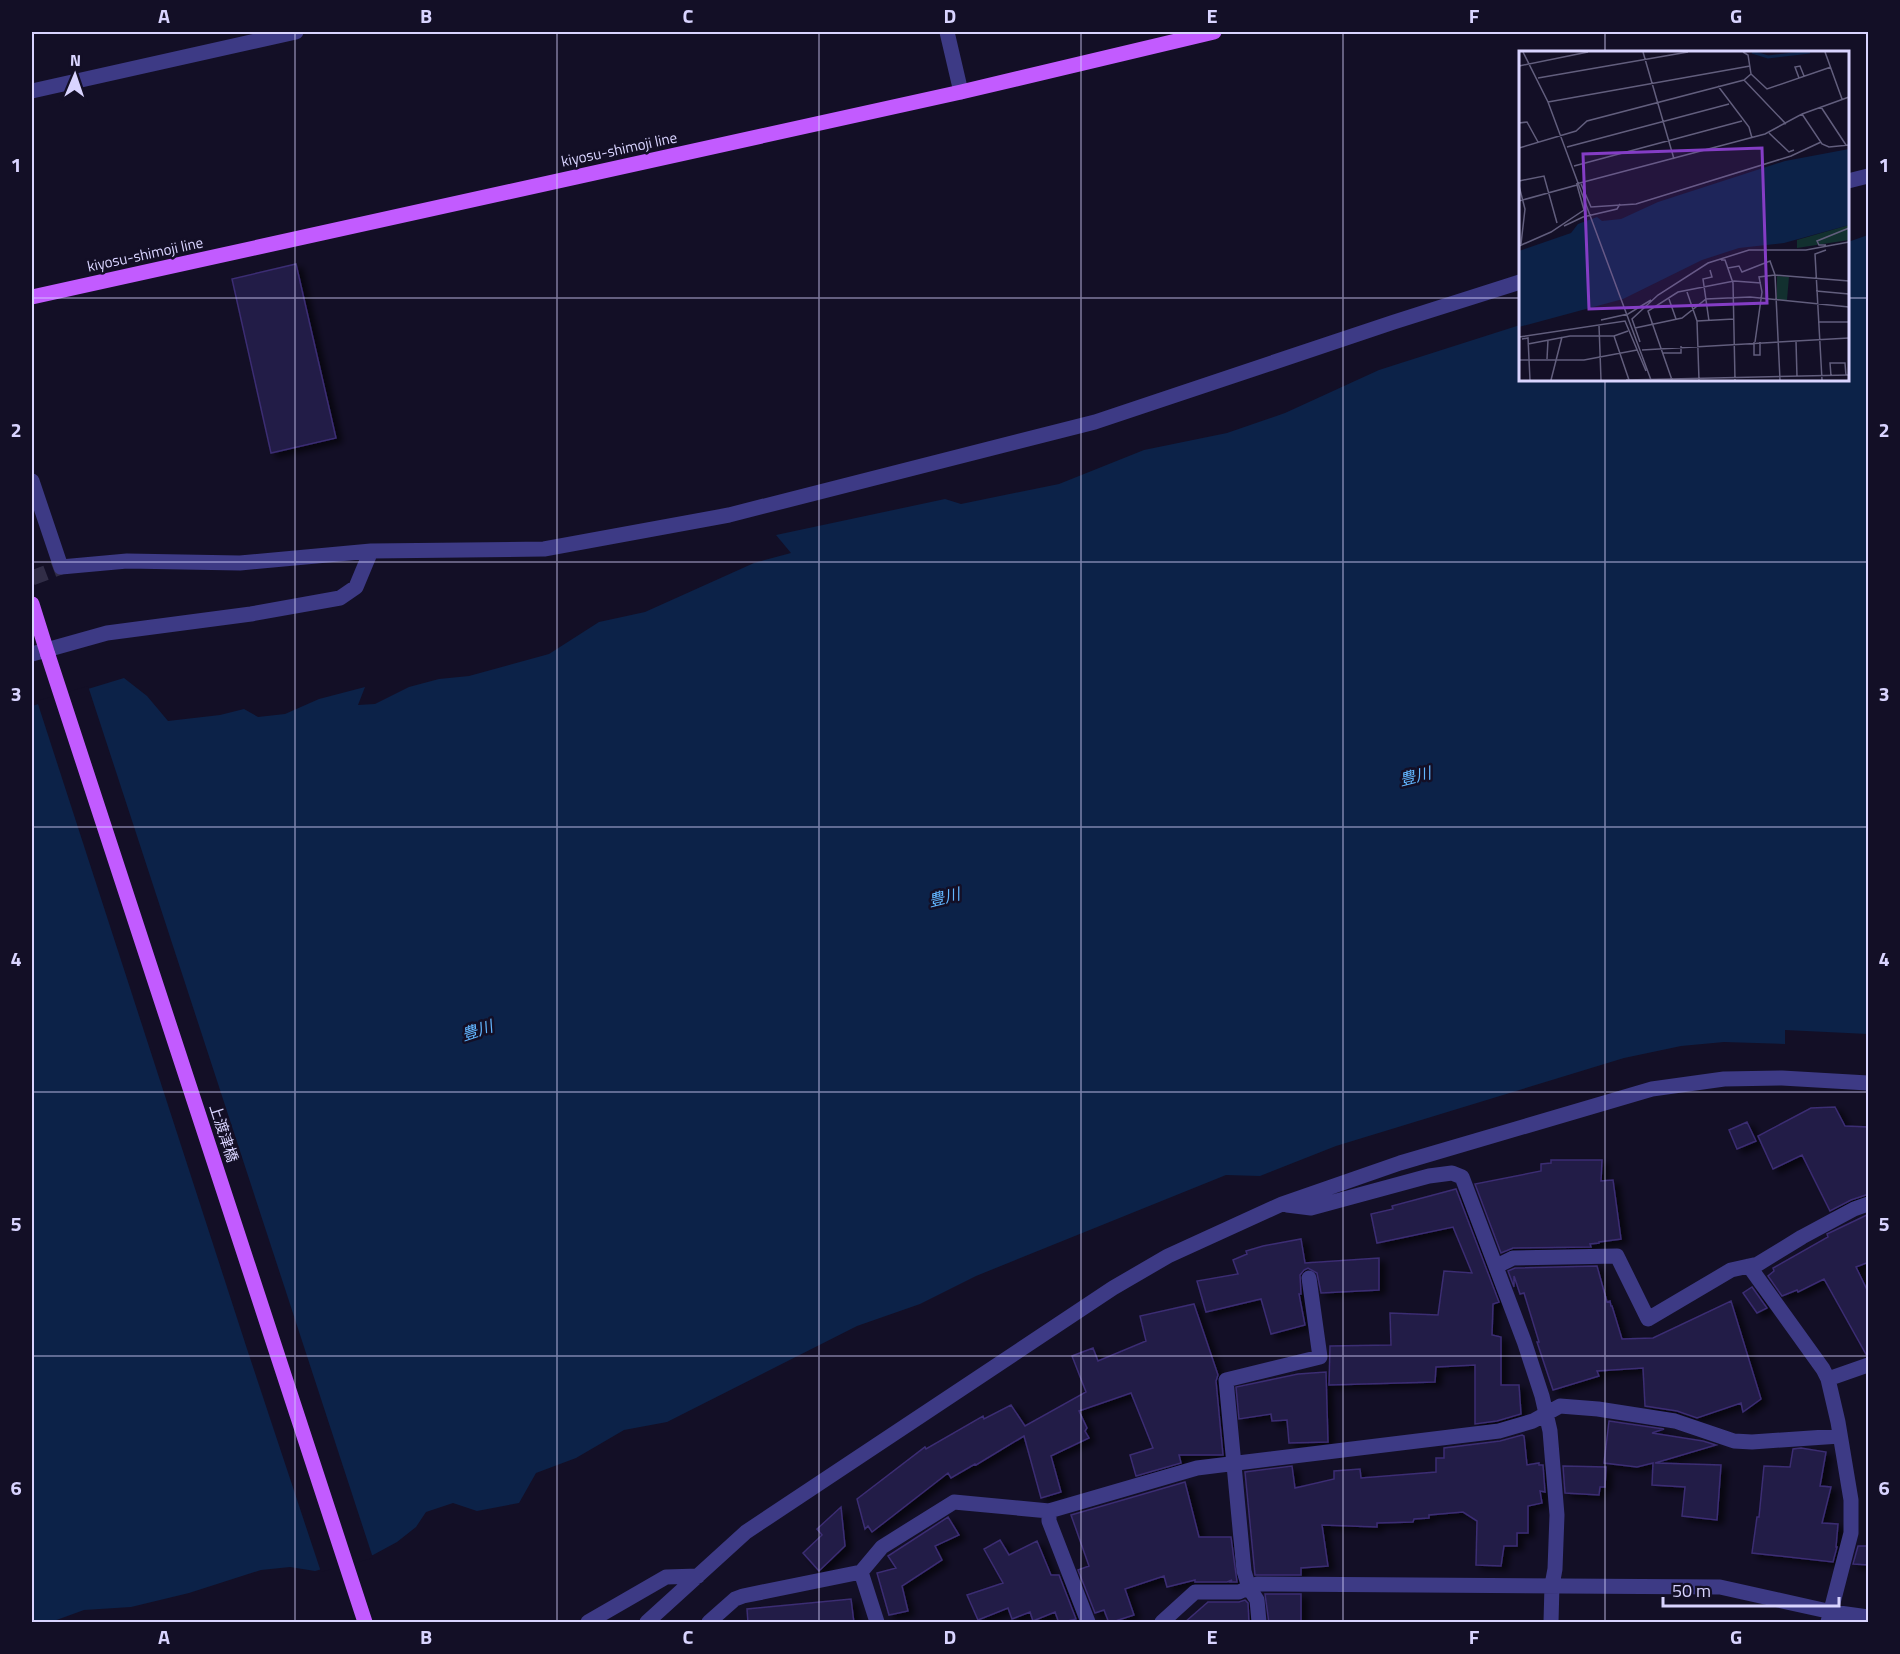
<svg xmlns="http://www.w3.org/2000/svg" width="1900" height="1654" font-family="'Titillium Web','Noto Sans JP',sans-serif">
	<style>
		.water { fill: #0c2248 }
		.pier { fill: #130f26 }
		.building { fill: #241b47; stroke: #3b2d73; stroke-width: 1.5; filter: url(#shadow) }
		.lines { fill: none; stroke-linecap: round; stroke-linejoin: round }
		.minor-tunnel { stroke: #312d47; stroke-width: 15; stroke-dasharray: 15 8; stroke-linecap: butt }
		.minor { stroke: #3d3a85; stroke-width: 15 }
		.major { stroke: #c25bff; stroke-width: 15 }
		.major-bridge { stroke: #c25bff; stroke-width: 15 }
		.grid { fill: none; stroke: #d9d4ff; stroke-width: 1.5; stroke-opacity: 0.55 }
		.labels { text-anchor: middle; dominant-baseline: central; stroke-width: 5; stroke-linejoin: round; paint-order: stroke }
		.street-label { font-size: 15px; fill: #d9d4ff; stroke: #130f26 }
		.water-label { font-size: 16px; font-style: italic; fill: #62b6ff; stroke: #130f26 }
		.inset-river { fill: none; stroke: #0c2248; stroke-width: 3 }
		.inset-road { fill: none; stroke: #625e7d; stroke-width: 1.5 }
		.view { fill: #843dc5; fill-opacity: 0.15; stroke: #843dc5; stroke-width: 3 }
		.inset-edge { fill: none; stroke: #d9d4ff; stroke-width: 3 }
		.neatline { fill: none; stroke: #d9d4ff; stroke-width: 2 }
		.grid-label { font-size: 20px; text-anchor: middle; font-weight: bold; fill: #d9d4ff }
	</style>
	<defs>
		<filter id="shadow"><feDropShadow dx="6" dy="4" stdDeviation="3" flood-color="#0009"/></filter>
	</defs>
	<rect width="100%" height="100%" fill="#130f26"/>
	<path class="water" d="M 1868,235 L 1868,1034 L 1785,1030 L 1785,1044 L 1724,1042 L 1681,1046 L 1624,1058 L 1336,1146 L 1260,1176 L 1226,1175 L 976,1276 L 920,1304 L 857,1326 L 667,1422 L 624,1430 L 576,1458 L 536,1473 L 519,1503 L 477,1511 L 453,1503 L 426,1512 L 416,1527 L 397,1542 L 373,1555 L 315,1571 L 290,1567 L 261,1570 L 189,1593 L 131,1607 L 84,1610 L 51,1622 L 32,1622 L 32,706 L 124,678 L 147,696 L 168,721 L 220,715 L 244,709 L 258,717 L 285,714 L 319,699 L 365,687 L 358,705 L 375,704 L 409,687 L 439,679 L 469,676 L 549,654 L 599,622 L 645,612 L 754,563 L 791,553 L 776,535 L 945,499 L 961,504 L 1059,484 L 1144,450 L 1227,433 L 1285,413 L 1379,370 L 1520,325 L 1520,380 L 1848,380 L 1848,242 Z"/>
	<path class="pier" d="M 88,686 L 373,1558 L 321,1572 L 248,1352 L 37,701 Z"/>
	<path class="building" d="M 296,264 L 336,438 L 271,453 L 232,279 Z
		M 1835,1107 L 1845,1126 L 1869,1127 L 1869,1194 L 1851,1200 L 1830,1211 L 1802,1155 L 1773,1169 L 1758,1136 L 1811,1108 Z
		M 1747,1122 L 1756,1141 L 1737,1149 L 1729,1130 Z
		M 1551,1160 L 1602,1160 L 1601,1181 L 1613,1180 L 1621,1239 L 1599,1242 L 1599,1243 L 1590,1244 L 1591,1247 L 1513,1248 L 1501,1253 L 1475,1184 L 1541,1171 L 1541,1164 L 1551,1163 Z
		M 1456,1189 L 1499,1302 L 1493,1304 L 1492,1335 L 1501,1337 L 1501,1385 L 1519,1385 L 1521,1414 L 1497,1421 L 1475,1424 L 1475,1365 L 1436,1367 L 1435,1382 L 1329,1385 L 1330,1346 L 1391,1345 L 1390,1313 L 1438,1315 L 1444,1271 L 1472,1273 L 1453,1227 L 1377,1243 L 1371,1214 L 1393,1209 L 1392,1206 Z
		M 1869,1214 L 1869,1262 L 1856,1267 L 1869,1294 L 1869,1355 L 1867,1356 L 1824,1279 L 1798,1292 L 1797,1290 L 1782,1296 L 1768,1276 L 1774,1271 L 1773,1268 L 1828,1237 L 1827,1234 Z
		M 1301,1239 L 1305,1263 L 1379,1258 L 1379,1290 L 1321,1293 L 1317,1273 L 1308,1268 L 1304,1270 L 1300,1275 L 1301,1294 L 1299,1294 L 1305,1325 L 1271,1334 L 1261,1299 L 1206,1312 L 1197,1281 L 1238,1274 L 1233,1260 L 1247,1254 L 1246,1251 L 1263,1246 Z
		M 1597,1266 L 1607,1302 L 1610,1301 L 1611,1306 L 1612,1306 L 1622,1339 L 1653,1338 L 1731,1301 L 1761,1399 L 1743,1412 L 1741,1403 L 1697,1418 L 1677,1411 L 1645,1406 L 1643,1368 L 1597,1371 L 1599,1376 L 1553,1390 L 1537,1342 L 1539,1342 L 1524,1293 L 1520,1294 L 1514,1276 L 1514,1287 L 1508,1271 L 1515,1268 Z
		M 1752,1287 L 1767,1308 L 1757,1313 L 1743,1293 Z
		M 1194,1304 L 1218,1375 L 1216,1381 L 1223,1455 L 1179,1455 L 1181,1463 L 1136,1476 L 1130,1455 L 1153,1448 L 1131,1393 L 1079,1411 L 1087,1428 L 1085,1431 L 1089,1438 L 1051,1456 L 1061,1492 L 1041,1498 L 1024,1436 L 976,1465 L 975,1464 L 951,1478 L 948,1473 L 872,1532 L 868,1526 L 865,1529 L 857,1499 L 925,1447 L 926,1449 L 983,1416 L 984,1419 L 1011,1405 L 1025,1426 L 1086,1392 L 1072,1356 L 1093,1348 L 1098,1361 L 1146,1341 L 1140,1316 Z
		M 1326,1372 L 1328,1442 L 1289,1443 L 1287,1420 L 1272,1421 L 1271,1414 L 1239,1419 L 1236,1387 L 1298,1374 Z
		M 1609,1421 L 1664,1429 L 1652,1433 L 1703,1441 L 1716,1445 L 1655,1463 L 1721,1465 L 1717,1520 L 1682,1516 L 1685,1487 L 1652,1485 L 1653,1463 L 1637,1467 L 1604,1463 Z
		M 1522,1435 L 1524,1436 L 1527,1465 L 1539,1463 L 1539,1465 L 1543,1465 L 1545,1492 L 1540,1491 L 1542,1503 L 1528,1506 L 1528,1533 L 1517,1533 L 1517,1546 L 1504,1546 L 1501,1566 L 1476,1565 L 1477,1521 L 1463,1512 L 1429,1515 L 1429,1518 L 1414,1519 L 1413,1522 L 1377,1523 L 1377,1527 L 1322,1525 L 1328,1566 L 1301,1568 L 1301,1575 L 1255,1575 L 1245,1472 L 1292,1466 L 1295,1488 L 1334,1479 L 1334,1471 L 1360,1469 L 1361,1478 L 1436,1472 L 1436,1458 L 1444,1458 L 1444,1448 L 1500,1441 Z
		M 1801,1448 L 1826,1452 L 1820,1486 L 1831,1487 L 1822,1523 L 1838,1524 L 1836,1547 L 1837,1547 L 1833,1562 L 1752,1553 L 1757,1517 L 1759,1517 L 1764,1466 L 1790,1467 L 1793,1449 Z
		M 1563,1466 L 1606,1467 L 1605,1487 L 1600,1487 L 1599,1495 L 1565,1493 Z
		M 1185,1482 L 1199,1537 L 1231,1537 L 1237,1582 L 1230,1582 L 1232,1580 L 1227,1582 L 1195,1582 L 1195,1580 L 1167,1587 L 1164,1576 L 1125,1589 L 1134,1615 L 1109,1623 L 1104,1610 L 1095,1613 L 1078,1570 L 1089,1566 L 1071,1515 Z
		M 841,1507 L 845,1546 L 819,1571 L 803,1553 L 822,1535 L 817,1529 Z
		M 948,1517 L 959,1535 L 935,1546 L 942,1560 L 902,1586 L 908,1611 L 889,1615 L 877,1573 L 896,1568 L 888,1556 Z
		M 1000,1540 L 1009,1555 L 1037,1541 L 1051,1575 L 1059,1575 L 1076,1619 L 1059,1623 L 1055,1612 L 1033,1621 L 1030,1612 L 1012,1619 L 1008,1608 L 978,1620 L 967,1595 L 1003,1583 L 984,1549 Z
		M 1858,1546 L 1869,1546 L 1869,1565 L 1853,1564 Z
		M 1265,1594 L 1301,1594 L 1301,1623 L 1269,1623 Z
		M 851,1599 L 854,1623 L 748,1623 L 747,1609 Z
		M 1245,1600 L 1248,1603 L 1249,1623 L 1184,1623 L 1208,1602 L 1239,1602 Z"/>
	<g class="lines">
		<path class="minor-tunnel" d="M 32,578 L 61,567"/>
		<path class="minor" d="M 947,32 L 961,92
			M 32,91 L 296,32
			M 1848,181 L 1868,176
			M 32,481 L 61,567 L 127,561 L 240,563 L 371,551 L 544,549 L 729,515 L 1095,422 L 1394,322 L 1520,282
			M 32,654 L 107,633 L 251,614 L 340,598 L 356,587 L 371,551
			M 1287,1205 L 1311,1208 L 1429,1176 L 1452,1173 L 1462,1177 L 1524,1341 L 1542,1396 L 1550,1431 L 1557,1515 L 1555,1569 L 1552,1585 L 1551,1622
			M 1497,1266 L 1513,1258 L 1617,1256 L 1648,1319 L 1731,1270 L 1758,1264 L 1802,1237 L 1854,1209 L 1868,1204
			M 1749,1266 L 1823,1369 L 1828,1379
			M 1049,1511 L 1049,1521 L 1088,1622
			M 861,1572 L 877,1622
			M 588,1622 L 666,1577 L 698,1576
			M 647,1622 L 746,1532 L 1113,1288 L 1168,1256 L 1282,1204 L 1400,1163 L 1652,1089 L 1724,1079 L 1782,1078 L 1868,1083
			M 709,1622 L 735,1599 L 743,1596 L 861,1572 L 882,1547 L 954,1502 L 1049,1511 L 1197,1468 L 1499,1431 L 1533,1421 L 1560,1406 L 1598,1409 L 1675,1421 L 1734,1441 L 1752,1442 L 1840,1436
			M 1162,1622 L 1195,1592 L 1239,1592 L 1257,1584 L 1720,1587 L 1832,1612 L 1868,1617
			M 1259,1622 L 1257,1600 L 1249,1588 L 1244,1571 L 1226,1380 L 1320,1357 L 1309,1278
			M 1828,1622 L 1851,1533 L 1851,1500 L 1838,1422 L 1828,1379 L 1868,1365"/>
		<path class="major" d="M 32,297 L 961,92 L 1214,32
			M 48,655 L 365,1622"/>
		<path class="major-bridge" d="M 32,604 L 48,655"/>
	</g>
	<path class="grid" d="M 295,32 L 295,1622M 557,32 L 557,1622M 819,32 L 819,1622M 1081,32 L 1081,1622M 1343,32 L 1343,1622M 1605,32 L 1605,52M 32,298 L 1520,298M 1848,298 L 1868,298M 1605,380 L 1605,1622M 32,562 L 1868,562M 32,827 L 1868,827M 32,1092 L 1868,1092M 32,1356 L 1868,1356"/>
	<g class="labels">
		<g class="street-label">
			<text transform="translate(619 149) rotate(-12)">kiyosu-shimoji line</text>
			<text transform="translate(145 254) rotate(-12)">kiyosu-shimoji line</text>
			<text transform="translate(224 1133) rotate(72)">上渡津橋</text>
		</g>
		<g class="water-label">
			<text transform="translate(1415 776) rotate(-14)">豊川</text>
			<text transform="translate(944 897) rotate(-14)">豊川</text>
			<text transform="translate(477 1030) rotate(-18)">豊川</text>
		</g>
	</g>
	<g transform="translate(1519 51)">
		<rect width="330" height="330" fill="#130f26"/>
		<path d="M 330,174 L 330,189 L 278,197 L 278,189 ZM 258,225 L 270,226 L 268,249 L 258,249 Z" fill="#12302f"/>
		<path d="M 330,98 L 330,174 L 265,192 L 220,197 L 183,209 L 104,248 L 0,276 L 0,200 L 52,182 L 59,173 L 78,166 L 83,170 L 102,168 L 139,151 L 266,110 Z" fill="#0c2248"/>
		<path class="inset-river" d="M 233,1 L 249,6 L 291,1"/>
		<path class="inset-road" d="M 4,1 L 29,51 L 132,329M 124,1 L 155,108M 306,1 L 323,48M 0,15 L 69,1M 232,23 L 248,38 L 312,16M 19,27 L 169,1M 280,27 L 276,16 L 281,15 L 285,25M 225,29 L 267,73M 199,35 L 230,76 L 233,87M 29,51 L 231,15M 302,56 L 327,94M 283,63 L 330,46M 0,72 L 8,71 L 19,91M 250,82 L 270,101 L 275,99M 48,96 L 210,53M 0,97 L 57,80 L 68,70 L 225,29 L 232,23 L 229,4 L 224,1M 55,115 L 223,70M 0,130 L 25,125 L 38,172M 57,133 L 246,83 L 283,63 L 303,93 L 310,96 L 330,94M 62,133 L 72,156 L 117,153 L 272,105 L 302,91M 0,135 L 6,158 L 2,193M 0,150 L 58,134 L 65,159 L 32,181 L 0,195M 45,175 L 64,166 L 98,158 L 101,153M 307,194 L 300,194 L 298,190 L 330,177M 202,209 L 206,209 L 214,232 L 216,329M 209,217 L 220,215 L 223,221 L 251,210 L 256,224 L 261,329M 297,240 L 330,243M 168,241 L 178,270 L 180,329M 150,248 L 157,268M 82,269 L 109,263 L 132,249M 178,270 L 215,268M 190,270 L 184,228 L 193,226 L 191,219M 299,271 L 330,271M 80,274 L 82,329M 116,277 L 163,267 L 187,248 L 231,246 L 330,256M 95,285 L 110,329M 0,286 L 106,270 L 127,320M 3,288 L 9,287 L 11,329M 277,290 L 278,326M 121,291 L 113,268 L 139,244 L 189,212 L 230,199 L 287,199 L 330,191M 235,291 L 235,304 L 241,304 L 241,291M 236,291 L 243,241 L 240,226 L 256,224 L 330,230M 9,293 L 51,285 L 95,285 L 109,280M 123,299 L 330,287M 143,302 L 162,302 L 162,295M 28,308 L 29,289M 0,309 L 65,309 L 118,299M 312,325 L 311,312 L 326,312 L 327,325M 32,329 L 43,286M 107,329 L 330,324M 153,329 L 129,260 L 159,241 L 215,230 L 242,232M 303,329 L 296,203 L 307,199"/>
		<path class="view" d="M 243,97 L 248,252 L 70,258 L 64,103 Z"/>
		<rect width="330" height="330" class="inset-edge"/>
	</g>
	<rect width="1900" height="1654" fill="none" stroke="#130f26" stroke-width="66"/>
	<g transform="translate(75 75) rotate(2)" stroke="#130f26" stroke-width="4.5" paint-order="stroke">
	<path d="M0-4.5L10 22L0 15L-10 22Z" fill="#d9d4ff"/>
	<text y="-9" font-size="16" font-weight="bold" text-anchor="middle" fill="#d9d4ff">N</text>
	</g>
	<path d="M1663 1597v9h176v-9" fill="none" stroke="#d9d4ff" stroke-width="3"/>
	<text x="1672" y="1597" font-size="18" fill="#d9d4ff" stroke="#130f26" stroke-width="4.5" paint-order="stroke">50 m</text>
	<rect x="33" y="33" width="1834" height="1588" class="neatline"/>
	<g class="grid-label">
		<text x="164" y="23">A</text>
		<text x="426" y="23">B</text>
		<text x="688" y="23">C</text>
		<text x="950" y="23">D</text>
		<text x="1212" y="23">E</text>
		<text x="1474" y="23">F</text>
		<text x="1736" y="23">G</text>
		<text x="16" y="172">1</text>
		<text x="1884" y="172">1</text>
		<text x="16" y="437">2</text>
		<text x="1884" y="437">2</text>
		<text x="16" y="701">3</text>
		<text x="1884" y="701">3</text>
		<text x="16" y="966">4</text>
		<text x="1884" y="966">4</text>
		<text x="16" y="1231">5</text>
		<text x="1884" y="1231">5</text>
		<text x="16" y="1495">6</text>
		<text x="1884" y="1495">6</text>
		<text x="164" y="1644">A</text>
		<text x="426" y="1644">B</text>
		<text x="688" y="1644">C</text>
		<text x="950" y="1644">D</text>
		<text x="1212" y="1644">E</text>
		<text x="1474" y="1644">F</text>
		<text x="1736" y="1644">G</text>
	</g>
</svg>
